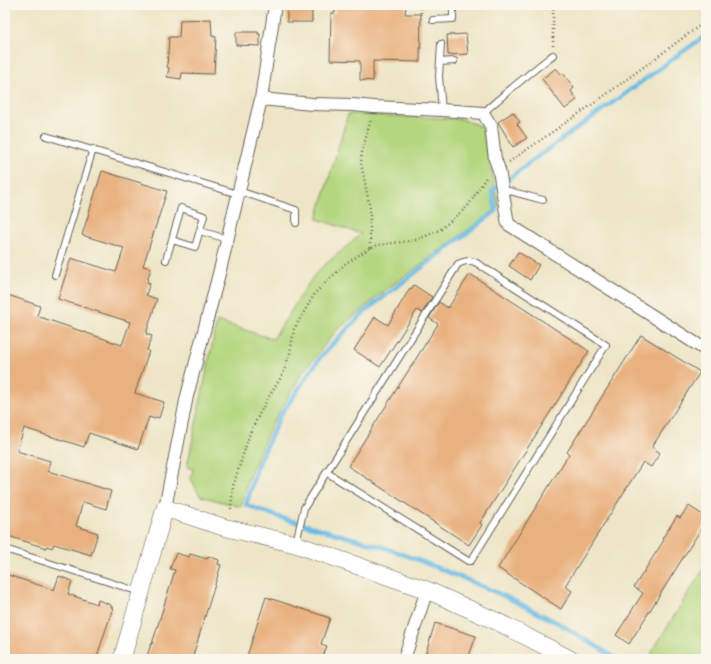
<svg xmlns="http://www.w3.org/2000/svg" width="711" height="664" font-family="'Libre Caslon Text',serif">
	<style>
		.green { fill: #b3d67e; stroke: #68794d }
		.lines { fill: none; stroke-linecap: round; stroke-linejoin: round }
		.stream { stroke: #6abbe5; stroke-width: 4.5 }
		.building { fill: #e9b17f }
		.lane-casing { stroke: #666258; stroke-width: 8 }
		.street-casing { stroke: #666258; stroke-width: 14 }
		.secondary-casing { stroke: #666258; stroke-width: 18 }
		.path { stroke: #666258; stroke-width: 2.5; stroke-dasharray: 1 3; stroke-linecap: butt }
		.lane { stroke: #fff; stroke-width: 6 }
		.street { stroke: #fff; stroke-width: 12 }
		.secondary { stroke: #fff; stroke-width: 17 }
	</style>
	<rect width="100%" height="100%" fill="#fbf7ec"/>
	<filter id="ink" filterUnits="userSpaceOnUse"><feTurbulence type="fractalNoise" baseFrequency=".025" numOctaves="2"/><feDisplacementMap in="SourceGraphic" scale="8" xChannelSelector="R" yChannelSelector="G"/><feConvolveMatrix kernelMatrix="1 2 1 2 8 2 1 2 1" color-interpolation-filters="sRGB"/></filter>
	<filter id="wash" filterUnits="userSpaceOnUse"><feTurbulence type="fractalNoise" baseFrequency=".012" numOctaves="4" result="noise"/><feDisplacementMap in="SourceGraphic" scale="16" xChannelSelector="R" yChannelSelector="G"/><feGaussianBlur stdDeviation="0.9" result="paint"/><feColorMatrix in="noise" values="0 0 0 0 0 0 0 0 0 0 0 0 0 0 0 0 0 1.4 0 .05"/><feComposite in="paint" operator="in"/></filter>
	<g filter="url(#wash)">
		<rect width="100%" height="100%" fill="#eee5c6"/>
		<path class="green" d="M 348,114 L 462,119 L 482,127 L 499,207 L 386,290 L 337,330 L 303,372 L 272,424 L 250,474 L 241,507 L 200,496 L 191,479 L 193,469 L 187,467 L 217,321 L 273,339 L 310,281 L 319,270 L 361,234 L 317,219 Z
			M 706,565 L 706,659 L 661,659 L 651,653 Z"/>
		<g class="lines">
			<path class="stream" d="M 617,659 L 560,624 L 502,595 L 465,579 L 418,560 L 383,547 L 282,518 L 246,505 L 257,467 L 280,416 L 321,356 L 364,312 L 429,262 L 496,211 L 492,191 L 525,166 L 706,35"/>
		</g>
		<g id="blocks">
			<path class="building" d="M 287,5 L 312,5 L 312,22 L 287,22 Z
				M 335,5 L 406,5 L 405,14 L 421,14 L 420,62 L 373,61 L 373,81 L 360,80 L 360,61 L 330,60 L 331,13 L 335,13 Z
				M 211,19 L 212,36 L 216,37 L 214,74 L 182,73 L 181,79 L 167,77 L 169,68 L 167,67 L 169,37 L 179,37 L 180,20 Z
				M 236,32 L 258,32 L 258,34 L 260,34 L 260,46 L 236,45 Z
				M 466,34 L 468,54 L 448,55 L 447,35 Z
				M 556,68 L 561,74 L 563,73 L 574,88 L 571,91 L 577,100 L 565,109 L 542,79 Z
				M 513,112 L 520,122 L 517,124 L 527,138 L 513,147 L 498,122 Z
				M 102,171 L 167,191 L 143,266 L 151,268 L 147,282 L 150,283 L 146,295 L 157,299 L 146,334 L 152,336 L 147,350 L 149,351 L 135,393 L 164,402 L 159,418 L 156,417 L 155,419 L 149,417 L 138,449 L 89,433 L 84,447 L 24,428 L 17,451 L 50,461 L 48,471 L 111,491 L 106,509 L 83,502 L 76,526 L 98,533 L 91,555 L 54,544 L 52,548 L 47,546 L 46,548 L 5,535 L 5,294 L 40,306 L 37,316 L 122,345 L 130,322 L 58,299 L 71,258 L 116,272 L 124,248 L 82,235 Z
				M 518,252 L 539,265 L 530,280 L 509,266 Z
				M 470,274 L 589,351 L 480,523 L 482,525 L 469,545 L 348,466 L 438,324 L 429,318 L 439,302 L 448,308 Z
				M 414,285 L 432,297 L 422,313 L 417,310 L 380,367 L 354,350 L 375,317 L 388,325 L 410,288 L 411,289 Z
				M 641,335 L 700,372 L 652,447 L 660,453 L 651,467 L 643,462 L 565,586 L 572,591 L 561,609 L 498,568 L 569,454 L 567,452 Z
				M 689,506 L 706,517 L 706,521 L 629,644 L 616,635 L 643,593 L 634,587 L 664,540 L 662,539 L 677,516 L 680,518 Z
				M 176,553 L 189,557 L 190,554 L 207,559 L 208,556 L 219,560 L 218,564 L 221,565 L 192,659 L 146,659 L 151,644 L 152,644 L 175,570 L 170,569 Z
				M 5,574 L 54,590 L 59,576 L 72,581 L 68,594 L 97,604 L 98,600 L 111,605 L 111,607 L 113,608 L 96,659 L 5,659 Z
				M 266,597 L 330,618 L 321,644 L 327,646 L 322,659 L 246,659 Z
				M 435,623 L 476,636 L 468,659 L 424,659 Z"/>
		</g>
	</g>
	<g filter="url(#ink)">
		<use href="#blocks" fill-opacity="0" stroke="#666258" stroke-width="1"/>
		<g class="lines">
			<defs>
				<path id="lane" d="M 433,20 L 453,19 L 453,5
					M 441,44 L 439,77 L 442,110
					M 440,62 L 454,61
					M 483,113 C 506,92 529,74 553,55
					M 46,136 L 238,194
					M 502,189 L 543,200
					M 239,191 L 296,210 L 296,223
					M 200,231 L 227,239
					M 166,260 L 181,208 L 204,216 L 195,247 L 172,240
					M 55,275 L 93,149
					M 296,543 L 304,508 L 458,264 C 465,261 469,260 475,262 L 606,345 L 471,561 L 468,561 L 326,472
					M 5,549 L 140,592"/>
				<path id="street" d="M 261,99 L 312,104 L 353,105 L 374,107 L 442,110 L 483,113 L 491,126 L 495,159 L 499,170 L 508,224 L 706,350
					M 165,508 L 187,396 L 220,270 L 261,99 L 275,5
					M 404,659 L 427,590"/>
				<path id="secondary" d="M 122,659 L 165,508 L 223,527 L 295,544 L 427,590 L 498,622 L 570,659"/>
			</defs>
			<use href="#lane" class="lane-casing"/>
			<use href="#street" class="street-casing"/>
			<use href="#secondary" class="secondary-casing"/>
			<path class="path" d="M 421,13 L 421,5
				M 553,46 L 553,5
				M 509,162 L 600,99 L 706,21
				M 370,248 L 370,208 L 361,163 L 362,152 L 371,119
				M 231,509 L 233,486 L 251,430 L 268,398 L 283,374 L 290,353 L 294,329 L 315,293 L 345,264 L 370,248 L 378,245 L 417,240 L 441,229 L 468,206 L 487,176"/>
			<use href="#lane" class="lane"/>
			<use href="#street" class="street"/>
			<use href="#secondary" class="secondary"/>
		</g>
	</g>
	<rect width="711" height="664" fill="none" stroke="#fbf7ec" stroke-width="20"/>
</svg>
